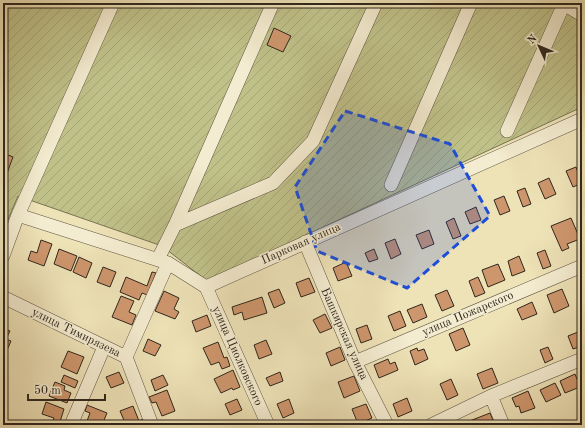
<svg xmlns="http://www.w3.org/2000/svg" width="585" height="428" font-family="'Old Standard TT',serif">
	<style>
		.garden { fill: url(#garden-furrows); stroke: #787453 }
		.building { fill: #ce966d; stroke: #2f271d }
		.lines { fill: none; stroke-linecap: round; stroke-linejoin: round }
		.minor-casing { stroke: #5f5644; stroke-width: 14 }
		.minor { stroke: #f4ecd0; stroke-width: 13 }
		.marked { fill: #1d4ed8; fill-opacity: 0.2; stroke: #1d4ed8; stroke-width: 3; stroke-dasharray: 8 5; stroke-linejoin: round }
		.labels { text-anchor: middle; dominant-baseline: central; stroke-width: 3; stroke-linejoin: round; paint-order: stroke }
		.street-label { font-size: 12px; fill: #2f271d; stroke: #f4ecd0 }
	</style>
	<defs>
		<pattern id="garden-furrows" width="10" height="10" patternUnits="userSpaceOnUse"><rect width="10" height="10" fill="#c0c189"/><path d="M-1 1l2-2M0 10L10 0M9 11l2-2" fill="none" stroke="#a5a676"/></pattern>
	</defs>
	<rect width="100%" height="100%" fill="#eee2b7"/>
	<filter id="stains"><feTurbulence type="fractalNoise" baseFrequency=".005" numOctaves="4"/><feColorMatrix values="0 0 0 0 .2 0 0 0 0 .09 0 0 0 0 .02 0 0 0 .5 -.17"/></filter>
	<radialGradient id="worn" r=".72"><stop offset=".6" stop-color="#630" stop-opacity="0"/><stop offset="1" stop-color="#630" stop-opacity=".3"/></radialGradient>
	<path class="garden" d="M 3,3 L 582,3 L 582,107 L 207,281 L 162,246 L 18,196 L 3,231 Z"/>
	<path class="building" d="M 274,28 L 291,36 L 283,52 L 267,45 Z
		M 3,153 L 13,157 L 7,173 L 3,171 Z
		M 576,167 L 582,183 L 573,187 L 566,171 Z
		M 549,178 L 556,194 L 545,199 L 538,183 Z
		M 525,188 L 531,204 L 523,207 L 517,191 Z
		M 504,196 L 510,211 L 500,215 L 494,200 Z
		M 476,207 L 481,220 L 470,224 L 465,212 Z
		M 454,218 L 461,236 L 453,239 L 446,222 Z
		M 571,218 L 580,239 L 567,244 L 569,248 L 562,251 L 551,226 Z
		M 429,230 L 434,244 L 422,249 L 416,235 Z
		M 395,239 L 401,254 L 391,259 L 385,243 Z
		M 41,240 L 52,244 L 44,266 L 28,260 L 31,251 L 37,253 Z
		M 59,249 L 77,256 L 71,271 L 54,264 Z
		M 374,249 L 378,259 L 369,262 L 365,253 Z
		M 545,250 L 551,266 L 543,269 L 537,253 Z
		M 519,256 L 525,271 L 512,276 L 508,261 Z
		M 79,257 L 92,263 L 86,278 L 73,272 Z
		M 346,262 L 352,276 L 338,281 L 333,268 Z
		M 498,264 L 505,280 L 488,287 L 482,270 Z
		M 103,267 L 116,272 L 110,287 L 97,282 Z
		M 152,272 L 156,273 L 147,295 L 142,293 L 139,300 L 120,292 L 126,277 L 147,286 Z
		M 478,277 L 485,293 L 475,297 L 469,281 Z
		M 309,278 L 315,292 L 301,297 L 296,283 Z
		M 279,289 L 285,303 L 274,308 L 268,293 Z
		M 562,289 L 569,306 L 554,313 L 547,295 Z
		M 447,290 L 454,306 L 442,311 L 435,295 Z
		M 164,291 L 179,298 L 174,309 L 179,312 L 175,319 L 155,311 Z
		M 121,296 L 134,301 L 129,312 L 136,315 L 132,325 L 112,317 Z
		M 262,297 L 267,313 L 244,320 L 242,312 L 234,315 L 232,307 Z
		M 532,302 L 537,314 L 522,320 L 517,309 Z
		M 422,304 L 427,317 L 413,323 L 407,310 Z
		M 400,311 L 406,326 L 394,331 L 388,316 Z
		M 325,314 L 332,328 L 320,333 L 313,320 Z
		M 207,315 L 211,326 L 196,332 L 192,321 Z
		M 367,325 L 372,339 L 361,343 L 356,329 Z
		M 3,328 L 10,331 L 6,339 L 11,341 L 8,348 L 3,347 Z
		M 463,328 L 470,345 L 456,351 L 449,334 Z
		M 578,332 L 582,346 L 573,349 L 568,336 Z
		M 148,339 L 161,345 L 155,356 L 143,351 Z
		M 266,340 L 272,354 L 259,359 L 254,345 Z
		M 218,342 L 224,358 L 227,357 L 230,366 L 222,369 L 219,362 L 211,365 L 203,348 Z
		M 340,347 L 345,360 L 331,366 L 326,353 Z
		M 548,347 L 553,359 L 545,363 L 540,350 Z
		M 417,348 L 418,351 L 424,349 L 428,359 L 415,365 L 410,351 Z
		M 68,351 L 84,357 L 77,374 L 61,367 Z
		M 388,359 L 390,364 L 395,362 L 398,370 L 379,378 L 374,365 Z
		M 492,368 L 498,383 L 483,389 L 477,374 Z
		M 233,370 L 240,387 L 233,390 L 232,388 L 221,393 L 214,379 Z
		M 119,372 L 124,383 L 111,388 L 106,377 Z
		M 280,372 L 283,381 L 270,386 L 266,378 Z
		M 575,374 L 580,387 L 565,393 L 560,381 Z
		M 64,375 L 78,381 L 75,388 L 61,382 Z
		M 163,375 L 168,385 L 155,391 L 151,380 Z
		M 354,376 L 360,391 L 344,398 L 338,382 Z
		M 451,379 L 458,395 L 447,400 L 440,384 Z
		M 55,382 L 65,386 L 64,390 L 71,393 L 67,403 L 49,396 Z
		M 555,383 L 561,395 L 546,402 L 540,390 Z
		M 167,390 L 175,411 L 162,416 L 156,402 L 152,403 L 149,397 Z
		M 528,391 L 535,408 L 521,413 L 519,406 L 516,407 L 512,398 Z
		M 407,398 L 412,411 L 398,417 L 393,404 Z
		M 237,399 L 242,410 L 230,415 L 225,404 Z
		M 289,399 L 294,413 L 283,418 L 277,404 Z
		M 46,402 L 64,409 L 59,425 L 51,425 L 54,418 L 42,414 Z
		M 366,404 L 372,418 L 358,424 L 352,409 Z
		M 87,405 L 107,413 L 102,425 L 87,421 L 90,413 L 85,411 Z
		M 133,406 L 139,421 L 143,419 L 145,425 L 126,425 L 120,411 Z
		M 490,413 L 495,425 L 468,425 L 467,422 Z"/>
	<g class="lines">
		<defs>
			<path id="minor" d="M 562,3 L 582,15
				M 507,131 L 564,4
				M 391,185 L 471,3
				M 18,215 L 168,263 L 206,287 L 582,119
				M 175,225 L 273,183 L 313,141 L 376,3
				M 305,242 L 355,362 L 387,425
				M 3,256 L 18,215 L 113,3
				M 158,259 L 175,225 L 273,3
				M 206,287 L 268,425
				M 3,297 L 126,357 L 152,425
				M 126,357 L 168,263
				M 355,362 L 582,266
				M 491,396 L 503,425
				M 71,425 L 104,347
				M 431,425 L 491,396 L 582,359"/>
		</defs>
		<use href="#minor" class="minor-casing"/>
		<use href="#minor" class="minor"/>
	</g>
	<path class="marked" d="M 345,111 L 450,144 L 490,216 L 407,288 L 317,251 L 295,187 Z"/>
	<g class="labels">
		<g class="street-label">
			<text transform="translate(301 244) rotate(-24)">Парковая улица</text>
			<text transform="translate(468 314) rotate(-23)">улица Пожарского</text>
			<text transform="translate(76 333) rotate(26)">улица Тимирязева</text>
			<text transform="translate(344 334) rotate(66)">Башкирская улица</text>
			<text transform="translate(237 356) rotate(66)">улица Циолковского</text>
		</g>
	</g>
	<rect width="585" height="428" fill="none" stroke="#eee2b7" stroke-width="16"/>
	<rect x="4" y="4" width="577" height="420" fill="none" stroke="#2f271d" stroke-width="2"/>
	<rect x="8" y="8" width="569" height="412" fill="none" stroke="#2f271d"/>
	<g transform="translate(539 46) rotate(314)" stroke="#f4ecd0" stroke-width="3" paint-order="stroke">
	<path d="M0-3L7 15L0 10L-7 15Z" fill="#2f271d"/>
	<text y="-6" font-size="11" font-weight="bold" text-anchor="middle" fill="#2f271d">N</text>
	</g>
	<path d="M28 394v6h77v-6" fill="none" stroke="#2f271d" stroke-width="2"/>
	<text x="34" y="394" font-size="12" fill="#2f271d" stroke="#f4ecd0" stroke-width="3" paint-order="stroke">50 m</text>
	<rect width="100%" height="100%" filter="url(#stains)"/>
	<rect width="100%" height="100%" fill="url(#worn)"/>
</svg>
